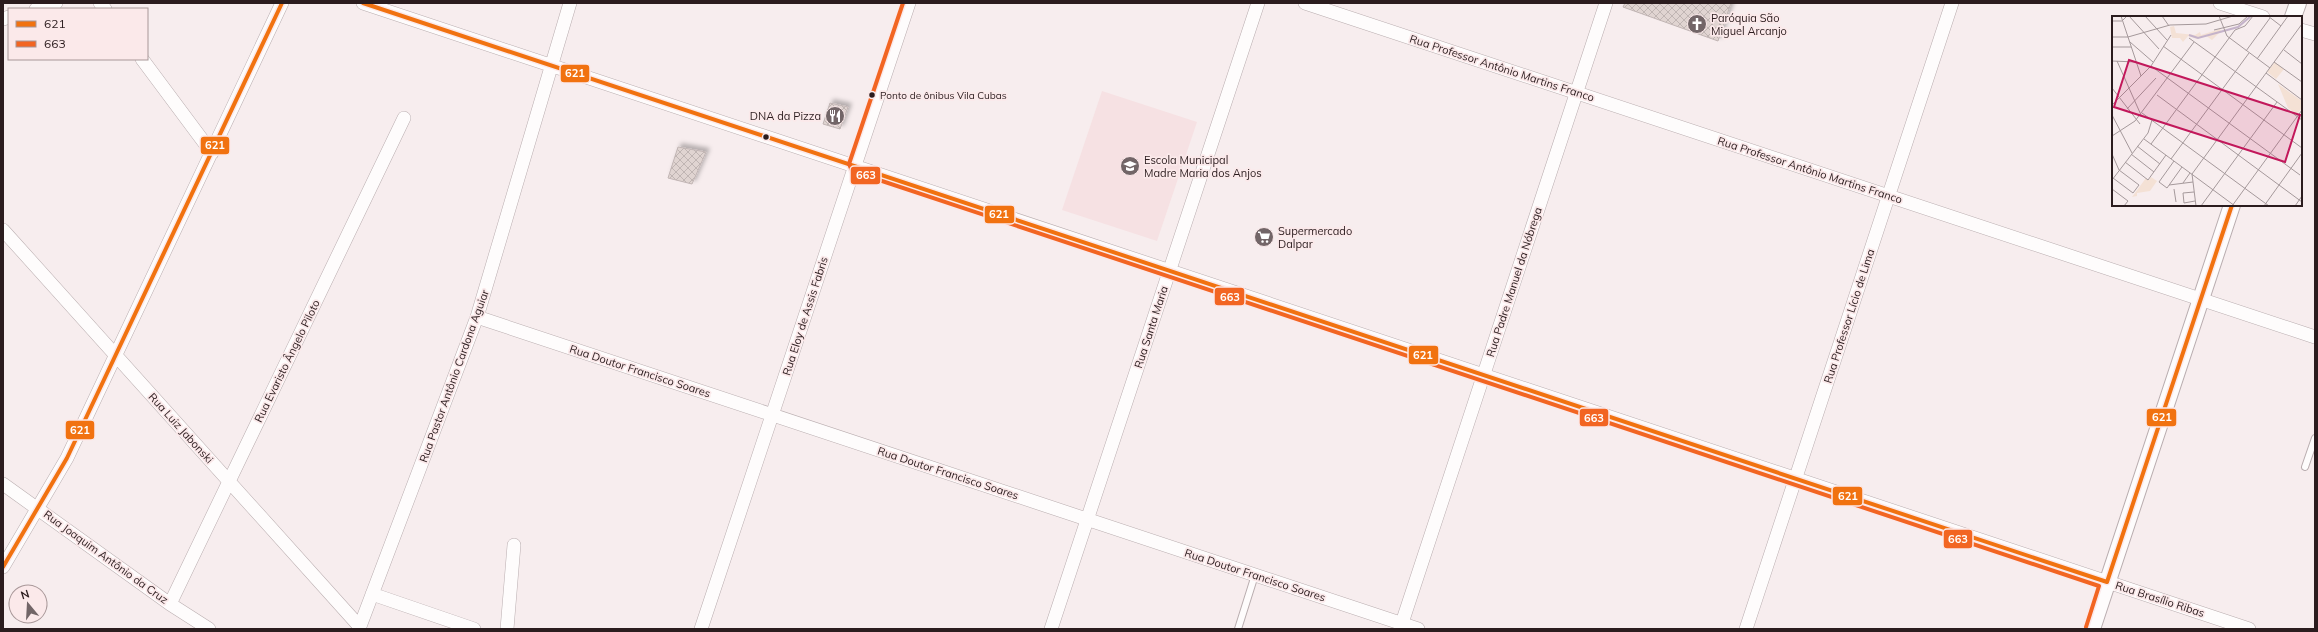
<svg xmlns="http://www.w3.org/2000/svg" width="2318" height="632" font-family="Mulish,sans-serif">
	<style>
		.built { fill: #f6e1e3 }
		.building { fill: url(#building-cross-hatch); stroke: #c1b5b4; filter: url(#shadow) }
		.lines { fill: none; stroke-linecap: round; stroke-linejoin: round }
		.service-casing { stroke: #b9adaf; stroke-width: 8 }
		.minor-casing { stroke: #b9adaf; stroke-width: 14 }
		.tertiary-casing { stroke: #b9adaf; stroke-width: 18 }
		.service { stroke: #fefcfc; stroke-width: 6 }
		.minor { stroke: #fefcfc; stroke-width: 13 }
		.tertiary { stroke: #fefcfc; stroke-width: 16 }
		.bus-1-casing { stroke: #fbe9ea; stroke-width: 7 }
		.bus-2-casing { stroke: #fbe9ea; stroke-width: 7 }
		.bus-1 { stroke: #f17210; stroke-width: 4 }
		.bus-2 { stroke: #f26522; stroke-width: 4 }
		.bus-dot { fill: #2b1c1e; stroke: #fbe9ea; stroke-width: 1.5 }
		.labels { text-anchor: middle; dominant-baseline: central; stroke-width: 3.5; stroke-linejoin: round; paint-order: stroke }
		.bus-label { font-size: 10px; fill: #2b1c1e; stroke: #fbe9ea; text-anchor: start }
		.poi-label { font-size: 11px; fill: #2b1c1e; stroke: #fbe9ea; text-anchor: start }
		.street-label { font-size: 11px; fill: #2b1c1e; stroke: #fbe9ea }
		.inset-river { fill: none; stroke: #c5b3ca; stroke-width: 2 }
		.inset-road { fill: none; stroke: #a5999b; stroke-width: 1 }
		.view { fill: #c2185b; fill-opacity: 0.15; stroke: #c2185b; stroke-width: 2 }
		.inset-edge { fill: none; stroke: #2b1c1e; stroke-width: 2 }
		.line-badge { stroke: #fbe9ea; stroke-width: 1.5 }
		.badge-label { font-size: 11px; text-anchor: middle; font-weight: bold; fill: #fff }
	</style>
	<defs>
		<pattern id="building-cross-hatch" width="8" height="8" patternUnits="userSpaceOnUse"><rect width="8" height="8" fill="#e0d4d1"/><path d="M0 0l8 8M0 8l8-8" fill="none" stroke="#c0b5b3"/></pattern>
		<filter id="shadow"><feDropShadow dx="3.5" dy="-3.5" stdDeviation="2" flood-color="#0004"/></filter>
	</defs>
	<rect width="100%" height="100%" fill="#f7edee"/>
	<path class="built" d="M 1102,91 L 1197,122 L 1157,241 L 1062,210 Z"/>
	<path class="building" d="M 1625,3 L 1731,3 L 1718,41 L 1623,7 Z
		M 830,103 L 848,107 L 840,129 L 823,124 Z
		M 678,147 L 706,152 L 692,184 L 668,178 Z"/>
	<g class="lines">
		<defs>
			<path id="service" d="M 2305,467 L 2315,438
				M 1238,629 L 1255,575"/>
			<path id="minor" d="M 100,3 L 105,9
				M 363,3 L 2249,629
				M 1305,3 L 2315,337
				M 2220,3 L 2263,17
				M 36,9 L 56,3
				M 3,19 L 9,17
				M 2301,30 L 2315,34
				M 142,59 L 212,153
				M 3,230 L 360,627
				M 477,317 L 1418,629
				M 3,484 L 170,604 L 209,629
				M 3,567 L 67,458 L 282,3
				M 372,594 L 474,629
				M 170,604 L 404,118
				M 359,629 L 477,317 L 570,3
				M 507,629 L 514,545
				M 701,629 L 909,3
				M 1051,629 L 1258,3
				M 1400,629 L 1606,3
				M 1746,629 L 1952,3"/>
			<path id="tertiary" d="M 2293,17 L 2298,3
				M 2092,629 L 2232,205"/>
		</defs>
		<use href="#service" class="service-casing"/>
		<use href="#minor" class="minor-casing"/>
		<use href="#tertiary" class="tertiary-casing"/>
		<use href="#service" class="service"/>
		<use href="#minor" class="minor"/>
		<use href="#tertiary" class="tertiary"/>
		<defs>
			<path id="bus-1" d="M 363,3 L 2107,582 L 2232,205
				M 3,567 L 67,458 L 282,3"/>
			<path id="bus-2" d="M 903,3 L 849,164 L 852,171 L 2099,586 L 2086,627"/>
		</defs>
		<use href="#bus-1" class="bus-1-casing"/>
		<use href="#bus-2" class="bus-2-casing"/>
		<use href="#bus-1" class="bus-1"/>
		<use href="#bus-2" class="bus-2"/>
	</g>
	<defs>
		<symbol id="church-disc" viewBox="-11 -11 22 22"><circle r="9.5" fill="#726567" stroke="#fbe9ea"/><path d="M-1.2-6h2.4v3.5h3.3v2.4h-3.3V6h-2.4V-.1h-3.3v-2.4h3.3Z" fill="#fff"/></symbol>
		<symbol id="restaurant-disc" viewBox="-11 -11 22 22"><circle r="9.5" fill="#726567" stroke="#fbe9ea"/><path d="M-5-6h1v4h1v-4h1v4h1v-4h1v5L-1.5 .5V6h-2V.5L-5-1ZM5-6V6H3V1.5H1.5Q1.5-4 5-6Z" fill="#fff"/></symbol>
		<symbol id="school-disc" viewBox="-11 -11 22 22"><circle r="9.5" fill="#726567" stroke="#fbe9ea"/><path d="M0-5L7-2L0 1L-7-2ZM-4 1L0 2.5L4 1V4Q0 6-4 4Z" fill="#fff"/></symbol>
		<symbol id="supermarket-disc" viewBox="-11 -11 22 22"><circle r="9.5" fill="#726567" stroke="#fbe9ea"/><path d="M-6-5.5h2.5l.6 2H6L4.5 2H-2.5L-4.4-4H-6ZM-1.5 3.2a1.3 1.3 0 1 0 .1 0ZM3 3.2a1.3 1.3 0 1 0 .1 0Z" fill="#fff"/></symbol>
	</defs>
	<g fill-rule="evenodd">
		<use href="#church-disc" x="1686" y="13" width="22" height="22"/>
		<use href="#restaurant-disc" x="824" y="105" width="22" height="22"/>
		<use href="#school-disc" x="1119" y="155" width="22" height="22"/>
		<use href="#supermarket-disc" x="1253" y="226" width="22" height="22"/>
	</g>
	<g class="bus-dot">
		<circle cx="872" cy="95" r="3.5"/>
		<circle cx="766" cy="137" r="3.5"/>
	</g>
	<g class="labels">
		<g class="bus-label">
			<text x="880" y="95">Ponto de ônibus Vila Cubas</text>
		</g>
		<g class="poi-label">
			<text x="1711" y="18">Paróquia São<tspan x="1711" dy="13">Miguel Arcanjo</tspan></text>
			<text x="821" y="116" text-anchor="end">DNA da Pizza</text>
			<text x="1144" y="160">Escola Municipal<tspan x="1144" dy="13">Madre Maria dos Anjos</tspan></text>
			<text x="1278" y="231">Supermercado<tspan x="1278" dy="13">Dalpar</tspan></text>
		</g>
		<g class="street-label">
			<text transform="translate(1502 68) rotate(18)">Rua Professor Antônio Martins Franco</text>
			<text transform="translate(1810 170) rotate(18)">Rua Professor Antônio Martins Franco</text>
			<text transform="translate(1514 282) rotate(-72)">Rua Padre Manuel da Nóbrega</text>
			<text transform="translate(805 316) rotate(-72)">Rua Eloy de Assis Fabris</text>
			<text transform="translate(1849 316) rotate(-72)">Rua Professor Lício de Lima</text>
			<text transform="translate(1151 327) rotate(-72)">Rua Santa Maria</text>
			<text transform="translate(287 361) rotate(-64)">Rua Evaristo Ângelo Piloto</text>
			<text transform="translate(640 371) rotate(18)">Rua Doutor Francisco Soares</text>
			<text transform="translate(454 376) rotate(-70)">Rua Pastor Antônio Cardona Aguiar</text>
			<text transform="translate(181 428) rotate(48)">Rua Luiz Jabonski</text>
			<text transform="translate(948 473) rotate(18)">Rua Doutor Francisco Soares</text>
			<text transform="translate(106 557) rotate(36)">Rua Joaquim Antônio da Cruz</text>
			<text transform="translate(1255 575) rotate(18)">Rua Doutor Francisco Soares</text>
			<text transform="translate(2160 599) rotate(18)">Rua Brasílio Ribas</text>
		</g>
	</g>
	<g transform="translate(2112 16)">
		<rect width="190" height="190" fill="#f7edee"/>
		<path d="M 62,10 L 64,17 L 83,19 L 88,16 L 89,19 L 108,13 L 109,15 L 100,24 L 93,19 L 85,23 L 76,20 L 71,26 L 68,22 L 60,22 L 58,11 Z" fill="#f4e1d5"/>
		<path d="M 163,46 L 172,53 L 164,63 L 155,56 ZM 166,68 L 190,85 L 190,92 L 185,98 L 176,92 ZM 39,161 L 45,165 L 38,175 L 25,177 L 25,180 L 20,181 L 34,162 L 37,164 Z" fill="#f4e1d5"/>
		<path class="inset-river" d="M 77,19 L 86,22 L 126,11 L 139,0"/>
		<path class="inset-road" d="M 9,0 L 29,60M 17,0 L 47,33M 33,0 L 55,24M 50,0 L 57,10M 107,0 L 115,20 L 158,52M 156,0 L 169,10M 0,5 L 10,5 L 15,0M 102,14 L 127,8 L 136,0M 0,21 L 16,21 L 58,9 L 94,8 L 121,0M 77,22 L 190,104M 18,26 L 41,46M 51,30 L 190,132M 0,31 L 19,31M 172,34 L 190,48M 134,35 L 158,2M 145,43 L 176,0M 0,45 L 24,46M 5,45 L 29,99M 162,46 L 190,66M 39,50 L 188,159M 154,57 L 190,84M 0,72 L 28,108M 45,79 L 190,186M 0,89 L 39,50 L 59,19M 15,93 L 44,62M 30,97 L 157,190M 0,99 L 20,137M 0,120 L 23,105 L 82,26M 32,123 L 123,190M 39,128 L 123,14 L 133,10 L 141,0M 25,130 L 48,148M 0,138 L 7,154M 19,138 L 42,156M 59,143 L 137,37M 62,145 L 47,166 L 55,172 L 70,151M 13,146 L 36,164 L 54,139M 80,158 L 190,8M 80,158 L 84,190M 1,162 L 21,177 L 27,169 L 7,154M 0,164 L 36,117 L 40,104M 71,167 L 78,157M 57,169 L 81,166M 0,173 L 16,185 L 12,190M 62,173 L 64,186M 82,176 L 71,177 L 72,187 L 83,185M 89,190 L 165,86M 120,190 L 190,94M 152,190 L 190,137M 183,190 L 190,180"/>
		<path class="view" d="M 17,44 L 188,99 L 173,146 L 2,91 Z"/>
		<rect width="190" height="190" class="inset-edge"/>
	</g>
	<g class="line-badge">
		<rect x="560" y="64" width="30" height="19" rx="4" fill="#f17210"/>
		<rect x="200" y="136" width="30" height="19" rx="4" fill="#f17210"/>
		<rect x="850" y="166" width="31" height="19" rx="4" fill="#f26522"/>
		<rect x="984" y="205" width="31" height="19" rx="4" fill="#f17210"/>
		<rect x="1214" y="287" width="31" height="19" rx="4" fill="#f26522"/>
		<rect x="1408" y="345" width="31" height="20" rx="4" fill="#f17210"/>
		<rect x="2146" y="408" width="31" height="19" rx="4" fill="#f17210"/>
		<rect x="1579" y="408" width="30" height="19" rx="4" fill="#f26522"/>
		<rect x="65" y="420" width="30" height="20" rx="4" fill="#f17210"/>
		<rect x="1832" y="486" width="31" height="20" rx="4" fill="#f17210"/>
		<rect x="1943" y="529" width="30" height="20" rx="4" fill="#f26522"/>
	</g>
	<g class="badge-label">
		<text x="575" y="77">621</text>
		<text x="215" y="149">621</text>
		<text x="866" y="179">663</text>
		<text x="999" y="218">621</text>
		<text x="1230" y="301">663</text>
		<text x="1423" y="359">621</text>
		<text x="2162" y="421">621</text>
		<text x="1594" y="422">663</text>
		<text x="80" y="434">621</text>
		<text x="1848" y="500">621</text>
		<text x="1958" y="543">663</text>
	</g>
	<rect width="2318" height="632" fill="none" stroke="#2b1c1e" stroke-width="8"/>
	<rect x="8" y="8" width="140" height="52" fill="#fbe9ea" stroke="#a89798"/>
	<rect x="16" y="21" width="20" height="6" fill="#f17210" stroke="#a89798"/>
	<text x="44" y="28" font-size="12" fill="#2b1c1e">621</text>
	<rect x="16" y="41" width="20" height="6" fill="#f26522" stroke="#a89798"/>
	<text x="44" y="48" font-size="12" fill="#2b1c1e">663</text>
	<g transform="translate(28 604) rotate(342)"><circle r="19" fill="#fbe9ea" stroke="#a89798"/>
	<path d="M0-3L7 15L0 10L-7 15Z" fill="#726567"/>
	<text y="-6" font-size="11" font-weight="bold" text-anchor="middle" fill="#2b1c1e">N</text>
	</g>
</svg>
